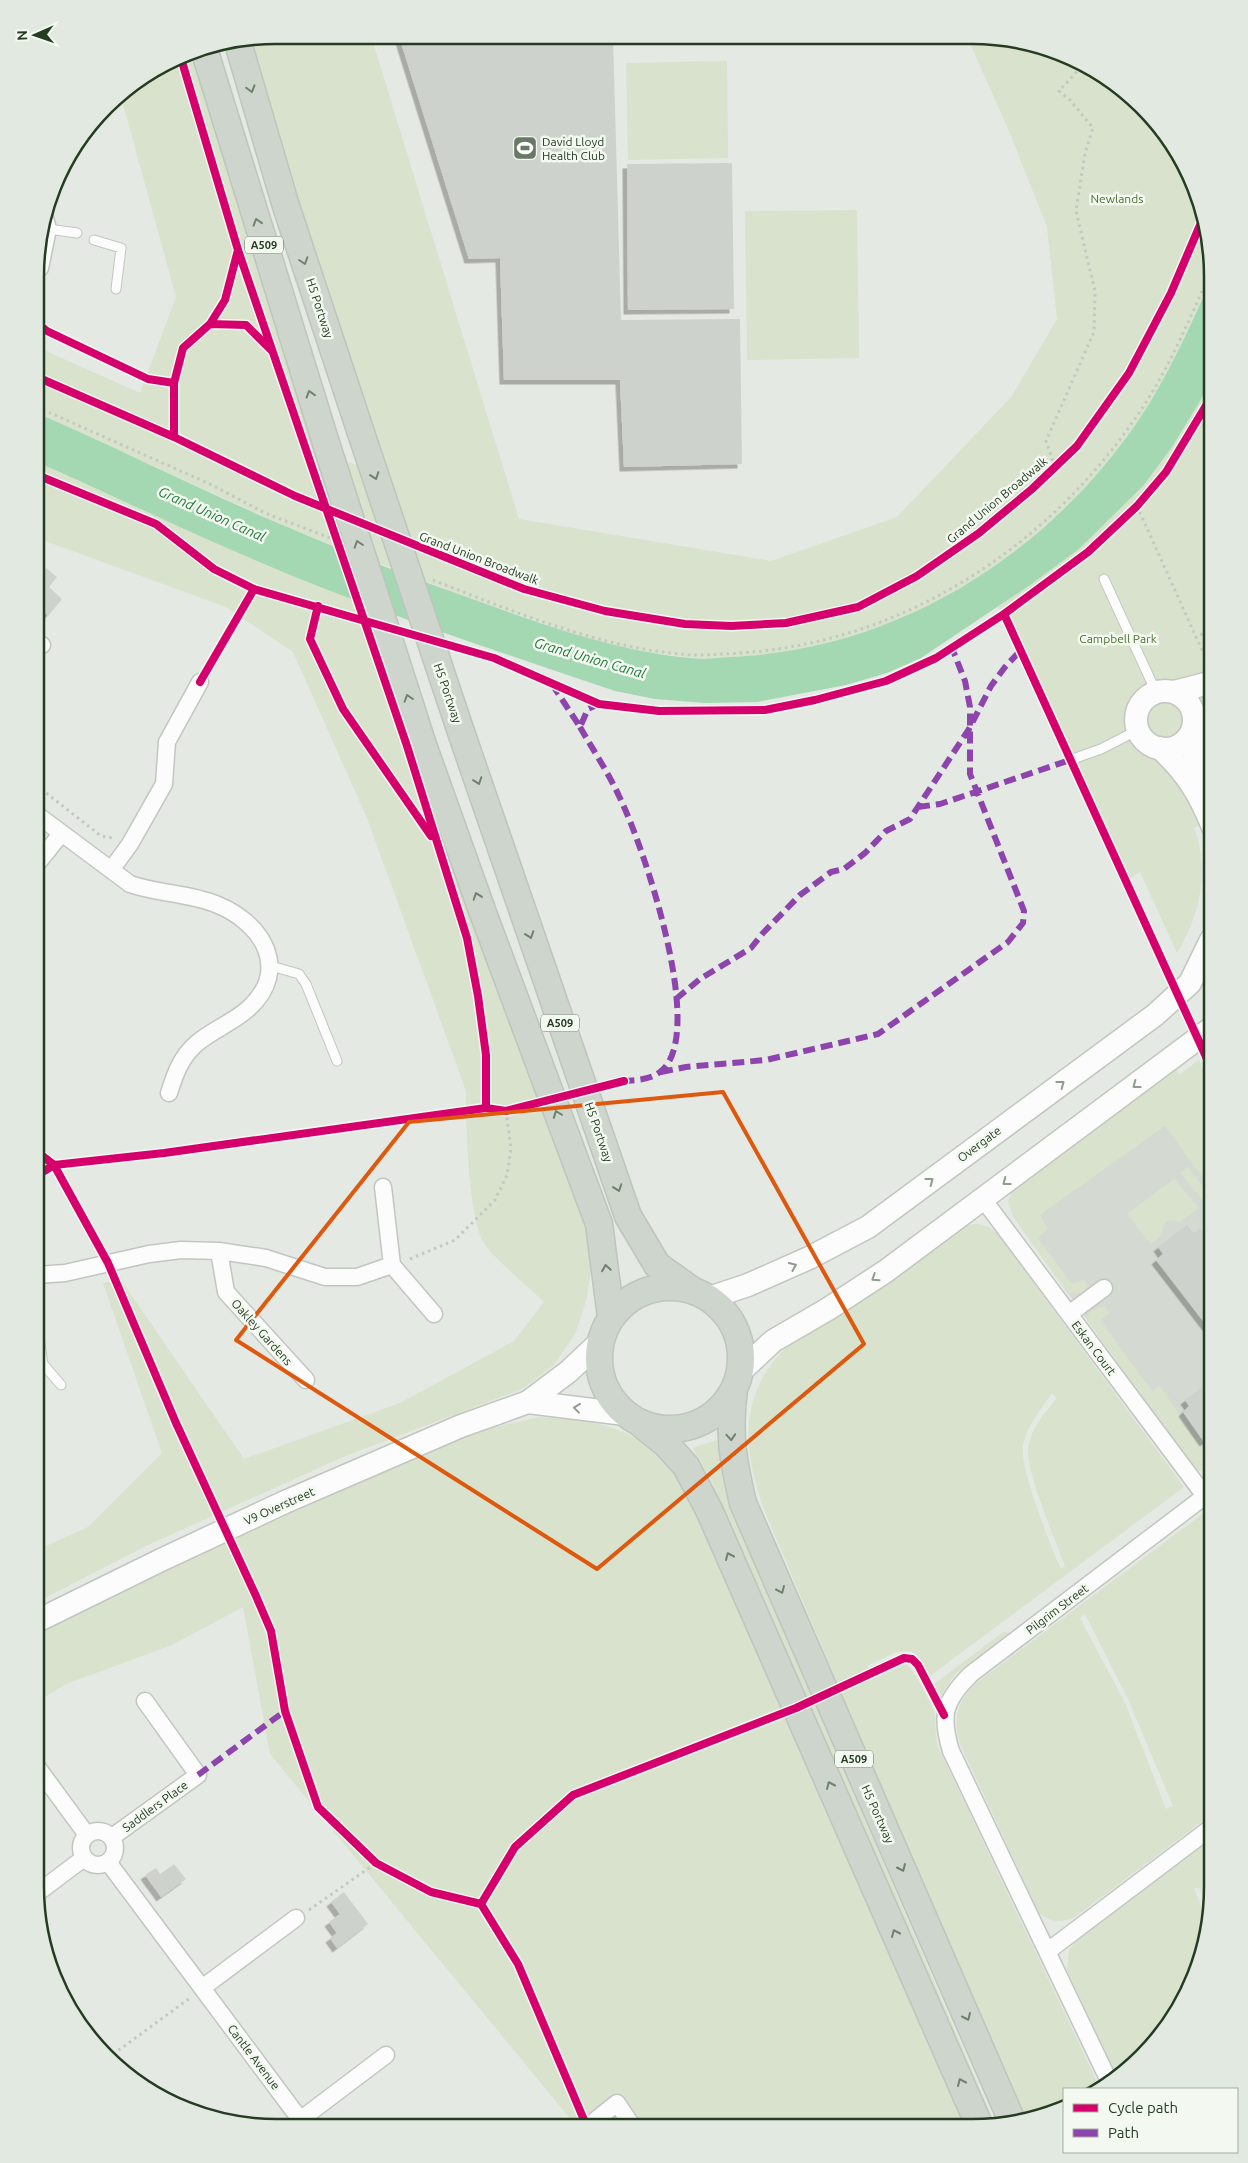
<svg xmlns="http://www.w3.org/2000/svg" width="1248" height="2163" font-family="Ubuntu,sans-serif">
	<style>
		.built { fill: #d4dad1 }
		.green { fill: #d8e2cc; fill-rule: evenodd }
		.water { fill: #a4d8b3 }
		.building { fill: #ced2cc; filter: url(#shadow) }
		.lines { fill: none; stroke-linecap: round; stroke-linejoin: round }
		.lane-casing { stroke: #c2c6c0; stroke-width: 11 }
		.street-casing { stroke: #c2c6c0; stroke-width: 19 }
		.secondary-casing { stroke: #c1c6bf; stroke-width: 25 }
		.primary-casing { stroke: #bdc5bc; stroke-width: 29 }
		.path { stroke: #c2c9c0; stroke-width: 3; stroke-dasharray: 2.5 4; stroke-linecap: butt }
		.lane { stroke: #fbfcfb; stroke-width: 9 }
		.street { stroke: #fbfcfb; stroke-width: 16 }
		.secondary { stroke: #fbfcfb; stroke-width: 22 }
		.primary { stroke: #ced5cd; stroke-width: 26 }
		.primary-bridge-casing { stroke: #bdc5bc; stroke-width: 29; stroke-linecap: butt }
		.primary-bridge { stroke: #ced5cd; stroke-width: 26 }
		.quiet { stroke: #8e44ad; stroke-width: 6; stroke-dasharray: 12 6; stroke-linecap: butt }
		.cycleway-casing { stroke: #f3f8f1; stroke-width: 11 }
		.cycleway { stroke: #d6006c; stroke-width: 8 }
		.oneway { stroke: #70816e }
		.oneway2 { stroke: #909c8e }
		.marked { fill: none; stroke: #de580d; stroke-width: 4; stroke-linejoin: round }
		.labels { text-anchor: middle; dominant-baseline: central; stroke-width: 5; stroke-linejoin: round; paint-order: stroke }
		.shield { fill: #f3f8f1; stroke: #62745f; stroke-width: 1 }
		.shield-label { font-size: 11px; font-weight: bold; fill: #243c21 }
		.poi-label { font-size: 12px; fill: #243c21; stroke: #f3f8f1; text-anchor: start }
		.park-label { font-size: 12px; fill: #4c722c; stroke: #f3f8f1 }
		.street-label { font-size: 12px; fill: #243c21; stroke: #f3f8f1 }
		.water-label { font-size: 14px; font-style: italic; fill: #1c7739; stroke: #f3f8f1 }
		.rim { fill: none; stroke: #243c21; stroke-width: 2.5 }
	</style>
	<defs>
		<filter id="shadow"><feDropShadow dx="-4.5" dy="4.5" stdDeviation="0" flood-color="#0004"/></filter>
	</defs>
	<rect width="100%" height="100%" fill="#e5e9e3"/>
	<path class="built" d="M 1163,1120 L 1213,1187 L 1213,1459 L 1195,1470 L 1015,1219 Z"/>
	<path class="green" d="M 276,35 L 371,36 L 519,519 L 771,561 L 897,517 L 1012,396 L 1057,319 L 1047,227 L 1009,131 L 968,39 L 1019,40 L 1078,60 L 1131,95 L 1172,142 L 1200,198 L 1213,275 L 1167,374 L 1137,424 L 1107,463 L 1070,504 L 1028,541 L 990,570 L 932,604 L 886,625 L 811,649 L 777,654 L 723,658 L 692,658 L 629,649 L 592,640 L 453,592 L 289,528 L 37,413 L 37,347 L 140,393 L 176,297 L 120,93 L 184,53 L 204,49 L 329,456 L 373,470 L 238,43 Z
		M 727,61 L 728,158 L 628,160 L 626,63 Z
		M 857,210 L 859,358 L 747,360 L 745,211 Z
		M 1213,375 L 1213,827 L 1210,822 L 1194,828 C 1210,870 1200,915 1177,953 L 1140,872 L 1129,879 L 1120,858 L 1115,860 L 1004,614 L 998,607 L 1079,549 L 1143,486 L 1200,401 Z
		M 37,462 C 144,508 248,559 357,600 L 407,746 L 440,792 L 599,1224 L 586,1301 L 575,1334 L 554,1365 L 522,1389 L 343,1457 L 148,1545 L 35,1603 L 35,1551 L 88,1527 L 162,1453 L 103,1283 L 121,1280 L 244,1459 L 400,1403 L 514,1341 L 544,1302 C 531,1289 491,1256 484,1243 C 468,1215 466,1124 466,1091 L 367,818 L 293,652 L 226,607 L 37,538 Z
		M 1199,1060 L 1213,1093 L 1213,1191 L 1165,1126 L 1040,1215 L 1048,1229 L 1038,1238 L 1072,1284 L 1084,1279 L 1088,1286 L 1082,1293 L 1068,1294 L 1013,1216 L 1008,1201 L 1014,1186 L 1175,1067 L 1179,1075 Z
		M 1188,1167 L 1213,1200 L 1213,1214 L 1181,1173 Z
		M 1174,1179 L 1199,1208 L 1180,1222 L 1174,1220 L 1166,1221 L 1162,1228 L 1163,1234 L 1151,1244 L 1127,1214 Z
		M 978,1224 L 989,1227 L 996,1232 L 1184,1487 L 930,1676 L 922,1661 L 911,1651 L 896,1652 L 867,1666 L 873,1679 L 906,1664 C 914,1670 931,1702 934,1712 C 937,1722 934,1734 938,1747 L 1100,2088 L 1064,2089 L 1064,2107 L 1050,2115 L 1025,2119 L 963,1981 L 765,1512 C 742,1449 737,1393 790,1344 C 807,1328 830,1316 849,1303 C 888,1277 927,1251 966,1225 ZM 1052,1393 L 1057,1398 C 1044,1413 1031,1429 1028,1448 C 1025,1469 1056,1542 1065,1566 L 1061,1569 C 1051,1548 1020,1468 1023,1448 C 1025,1427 1041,1410 1052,1393 Z
		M 1100,1307 L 1105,1307 L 1110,1313 L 1100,1320 L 1152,1391 L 1160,1386 L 1204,1451 L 1213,1447 L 1213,1460 L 1202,1466 L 1205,1472 L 1195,1470 L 1087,1320 L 1089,1312 Z
		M 540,1417 C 571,1419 605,1421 633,1437 C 661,1452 688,1489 710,1512 L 972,2128 L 574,2127 L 568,2116 L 270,1754 L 243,1607 L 172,1645 L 66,1684 L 35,1703 L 35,1634 L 165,1566 L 232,1536 L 298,1510 L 480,1430 Z
		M 717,1440 L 724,1481 L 772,1603 L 995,2124 L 986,2126 L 783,1660 L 713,1485 L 693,1448 Z
		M 1213,1506 L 1212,1814 L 1075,1917 C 1061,1923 1052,1923 1039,1913 L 961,1746 C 952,1721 956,1704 975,1684 ZM 1085,1614 L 1128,1699 L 1173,1806 L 1166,1809 L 1126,1705 L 1080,1618 Z
		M 1003,1632 L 1009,1633 L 955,1674 L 940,1697 L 933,1685 Z
		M 1212,1838 L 1212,1903 L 1210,1916 L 1200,1888 L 1194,1888 L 1208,1924 L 1200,1965 L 1163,2034 L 1118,2079 L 1067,1970 L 1069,1951 L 1078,1938 Z"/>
	<path class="water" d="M 1213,276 L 1213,375 L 1200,401 L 1172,447 L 1143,486 L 1079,549 L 1030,585 L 921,658 L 887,673 L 846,685 L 757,702 L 705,703 L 655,699 L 615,691 C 485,647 353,604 227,548 C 163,520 101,490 37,462 L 37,413 C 122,450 206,493 292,529 C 354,555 417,580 481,602 C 550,627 617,651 690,658 C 708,660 728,657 746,656 C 903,645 1047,553 1136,424 C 1168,378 1190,325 1213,276 Z"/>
	<path class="building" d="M 399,36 L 613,37 L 621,320 L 740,319 L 742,464 L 624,467 L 620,380 L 504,380 L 500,258 L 469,259 Z
		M 732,163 L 734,309 L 628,310 L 627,164 Z
		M 46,568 L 57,577 L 49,587 L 62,599 L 48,616 L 39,607 L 37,610 L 37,579 Z
		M 1187,1225 L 1194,1233 L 1200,1228 L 1213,1244 L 1213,1334 L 1156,1260 L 1163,1254 L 1158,1247 Z
		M 1213,1379 L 1213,1436 L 1204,1442 L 1183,1412 L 1189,1406 L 1185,1400 Z
		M 174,1864 L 186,1879 L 161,1897 L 145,1875 L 156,1868 L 160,1874 Z
		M 344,1892 L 368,1924 L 337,1948 L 330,1938 L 337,1933 L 329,1922 L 340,1914 L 331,1902 Z"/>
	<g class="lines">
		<defs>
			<path id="lane" d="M 48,229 L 77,233
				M 94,240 L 121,248 L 116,289
				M 1104,579 L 1156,692
				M 1070,760 L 1101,749 L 1138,730
				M 271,966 L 299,974 L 306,984 L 337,1061
				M 36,1318 L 43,1364 L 61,1385"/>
			<path id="street" d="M 37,270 L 40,268 L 48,229 L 45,218
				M 37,642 L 42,645
				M 36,814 L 130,884 C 158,894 190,893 218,905 C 262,923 291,969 249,1008 C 234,1022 212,1030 196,1044 C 181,1057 175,1074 169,1093
				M 36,865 L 61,834
				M 111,870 L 130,844 L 164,784 L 167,742 L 200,682
				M 383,1187 L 392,1265 L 434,1314
				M 983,1199 L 1205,1496
				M 219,1251 L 226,1292 L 306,1380
				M 36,1275 L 65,1273 L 149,1254 L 181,1250 L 219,1251 L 266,1258 L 325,1277 L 357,1277 L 392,1265
				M 1069,1314 L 1104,1288
				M 35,1764 L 87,1835
				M81 1848a17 17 0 1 1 34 0a17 17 0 1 1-34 0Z
				M 112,1837 L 198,1775 L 145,1701
				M 108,1862 L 305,2126
				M 36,1894 L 84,1858
				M 1048,1951 L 1212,1827
				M 202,1988 L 296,1918
				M 1110,2083 L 951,1751 C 940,1715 944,1701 971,1674 L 1213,1490
				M 300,2120 L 386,2055
				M 587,2127 L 617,2103 L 633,2127"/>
			<path id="secondary" d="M1136 720a29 29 0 1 1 58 0a29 29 0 1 1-58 0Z
				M 1174,692 L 1213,682
				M 1192,731 L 1198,792
				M 1160,748 C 1187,773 1199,793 1213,827
				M 709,1298 L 748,1285 L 809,1258 L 868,1227 L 1155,1015 L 1190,983 L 1211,940
				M 740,1372 L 773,1341 L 828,1309 L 886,1271 L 1213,1027
				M 528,1402 L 625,1414
				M 35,1622 L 161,1560 L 285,1502 L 461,1426 L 528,1402 L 568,1372 L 600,1342"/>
			<path id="primary" d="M 238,43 L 285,203 L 360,430
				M 204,49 L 325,440
				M 462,735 L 628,1216 L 657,1265 L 692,1290
				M 423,745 L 483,913 L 599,1224 L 611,1317
				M599 1358a71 71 0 1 1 142 0a71 71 0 1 1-142 0Z
				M 734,1389 C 728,1433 733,1460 743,1503 L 1012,2121
				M 641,1424 L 666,1444 L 686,1466 L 710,1512 L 980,2127"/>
		</defs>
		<use href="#lane" class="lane-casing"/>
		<use href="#street" class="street-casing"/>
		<use href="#secondary" class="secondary-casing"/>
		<use href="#primary" class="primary-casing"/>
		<path class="path" d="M 37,407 L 212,485 L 265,513 L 333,539
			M 1055,467 L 1046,441 L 1094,332 L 1095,291 L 1076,211 L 1085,153 L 1093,128 L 1070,100 L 1059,91 L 1084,64
			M 1137,506 L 1196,637
			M 433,580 C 514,612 605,650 693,655 C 709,655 725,654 741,653 C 900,642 1041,552 1132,423 C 1166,376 1189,321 1212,268
			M 1208,662 L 1196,637 L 1213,629
			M 36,785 L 101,836 L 113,838
			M 410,1259 L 455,1240 L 495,1200 L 507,1175 L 511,1149 L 506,1111
			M 309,1910 L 376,1863
			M 108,2058 L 190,1998"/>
		<use href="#lane" class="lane"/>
		<use href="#street" class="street"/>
		<use href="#secondary" class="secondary"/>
		<use href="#primary" class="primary"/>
		<defs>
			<path id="primary-bridge" d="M 360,430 L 462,735
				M 325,440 L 423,745"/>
		</defs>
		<use href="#primary-bridge" class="primary-bridge-casing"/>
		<use href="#primary-bridge" class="primary-bridge"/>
		<path class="quiet" d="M 552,684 L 580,727 L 588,709 L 599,704
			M 580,727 C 593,750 608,772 619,796 C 642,842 709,1036 660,1072 C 650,1080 636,1080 624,1081
			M 918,807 L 940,804 L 1070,760
			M 676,999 L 700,979 L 751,948 L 763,933 L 800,895 L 831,872 L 844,869 L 865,853 L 886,831 L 910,819 L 969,729 L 991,686 L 1005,667 L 1021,650
			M 661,1072 L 686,1067 L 766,1060 L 878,1034 L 1008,942 L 1023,923 L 1024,911 L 970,774 L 970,707 L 965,681 L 952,648
			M 198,1775 L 285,1711"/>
		<defs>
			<path id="cycleway" d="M 180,55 L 238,250 L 407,746 L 467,938 L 478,996 L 486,1055 L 486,1108
				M 37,323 L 47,331 L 148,379 L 174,383
				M 210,324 L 246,325 L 271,350
				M 37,377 L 174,437 L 295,496 L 524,589 L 605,611 L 685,624 L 731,626 L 786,623 L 858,607 L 917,576 L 979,533 L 1032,489 L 1077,446 L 1129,373 L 1171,293 L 1203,218
				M 174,437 L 174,383 L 183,348 L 210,324 L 225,300 L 238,250
				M 37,475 L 156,524 L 214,569 L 254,589 L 494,658 L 599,704 L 659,711 L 765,710 L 815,700 L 886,681 L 936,658 L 1004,614 L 1088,552 L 1137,506 L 1166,472 L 1213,394
				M 318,606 L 310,639 L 343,709 L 431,836
				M 1004,614 L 1213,1072
				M 200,682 L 254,589
				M 36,1151 L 54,1165 L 108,1263 L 176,1423 L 256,1596 L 271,1631 L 285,1711 L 318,1807 L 376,1863 L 431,1892 L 481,1904 L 515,1847 L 573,1795 L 796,1708 L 904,1658 L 912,1659 L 918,1665 L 944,1715
				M 36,1176 L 54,1165 L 164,1153 L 486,1108 L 506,1111 L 624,1081
				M 481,1904 L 518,1964 L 587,2127"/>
		</defs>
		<use href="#cycleway" class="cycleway-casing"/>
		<use href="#cycleway" class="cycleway"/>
	</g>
	<defs><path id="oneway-chevron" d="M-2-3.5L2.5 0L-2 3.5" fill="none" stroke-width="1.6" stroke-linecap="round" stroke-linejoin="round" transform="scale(1.25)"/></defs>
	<g class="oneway">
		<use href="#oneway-chevron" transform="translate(251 89) rotate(74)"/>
		<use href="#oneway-chevron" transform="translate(257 222) rotate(-107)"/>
		<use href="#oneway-chevron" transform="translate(304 261) rotate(72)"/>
		<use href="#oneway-chevron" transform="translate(310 394) rotate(-107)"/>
		<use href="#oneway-chevron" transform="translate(375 476) rotate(71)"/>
		<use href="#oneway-chevron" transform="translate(358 544) rotate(-108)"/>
		<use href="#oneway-chevron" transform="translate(408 698) rotate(-108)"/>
		<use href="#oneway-chevron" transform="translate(478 781) rotate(71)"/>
		<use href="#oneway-chevron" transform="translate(477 896) rotate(-109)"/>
		<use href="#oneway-chevron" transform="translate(530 935) rotate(71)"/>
		<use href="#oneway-chevron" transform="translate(557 1114) rotate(-111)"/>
		<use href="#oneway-chevron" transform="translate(618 1188) rotate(71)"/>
		<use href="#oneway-chevron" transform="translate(606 1268) rotate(-99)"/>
		<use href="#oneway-chevron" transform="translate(731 1437) rotate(86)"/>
		<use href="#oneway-chevron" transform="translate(729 1556) rotate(-114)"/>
		<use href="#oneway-chevron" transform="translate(781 1590) rotate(66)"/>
		<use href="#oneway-chevron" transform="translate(830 1785) rotate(-114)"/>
		<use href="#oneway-chevron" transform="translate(902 1868) rotate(66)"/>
		<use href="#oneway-chevron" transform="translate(895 1933) rotate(-114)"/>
		<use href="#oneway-chevron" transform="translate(967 2017) rotate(66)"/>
		<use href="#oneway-chevron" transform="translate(961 2082) rotate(-114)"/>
	</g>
	<g class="oneway2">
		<use href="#oneway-chevron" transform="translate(1061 1084) rotate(-37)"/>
		<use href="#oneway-chevron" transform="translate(1136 1085) rotate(143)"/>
		<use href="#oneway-chevron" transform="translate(930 1181) rotate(-37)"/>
		<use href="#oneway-chevron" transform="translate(1006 1182) rotate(143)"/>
		<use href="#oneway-chevron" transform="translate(793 1266) rotate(-24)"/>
		<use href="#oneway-chevron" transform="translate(875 1278) rotate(147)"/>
		<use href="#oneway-chevron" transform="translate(577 1408) rotate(-173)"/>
	</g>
	<path class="marked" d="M 723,1092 L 864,1344 L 597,1569 L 236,1340 L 409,1122 Z"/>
	<defs>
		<symbol id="stadium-square" viewBox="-11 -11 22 22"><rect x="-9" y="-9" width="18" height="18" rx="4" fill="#687965" stroke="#f3f8f1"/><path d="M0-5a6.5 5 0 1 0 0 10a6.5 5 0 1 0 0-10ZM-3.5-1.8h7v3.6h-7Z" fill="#fff"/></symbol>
	</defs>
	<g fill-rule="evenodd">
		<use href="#stadium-square" x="511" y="134" width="28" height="28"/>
	</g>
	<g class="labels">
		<g class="shield">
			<rect x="245" y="236.5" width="38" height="17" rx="4"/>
			<rect x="541" y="1014.5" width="38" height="17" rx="4"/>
			<rect x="835" y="1750.5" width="38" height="17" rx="4"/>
		</g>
		<g class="shield-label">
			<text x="264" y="245">A509</text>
			<text x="560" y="1023">A509</text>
			<text x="854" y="1759">A509</text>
		</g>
		<g class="poi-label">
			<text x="542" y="141">David Lloyd<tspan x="542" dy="14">Health Club</tspan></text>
		</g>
		<g class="park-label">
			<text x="1117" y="198">Newlands</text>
			<text x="1118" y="638">Campbell Park</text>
		</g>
		<g class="street-label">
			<text transform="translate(320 308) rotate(72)">H5 Portway</text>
			<text transform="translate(997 500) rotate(-40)">Grand Union Broadwalk</text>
			<text transform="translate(479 558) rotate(21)">Grand Union Broadwalk</text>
			<text transform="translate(448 693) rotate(71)">H5 Portway</text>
			<text transform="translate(599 1132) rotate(71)">H5 Portway</text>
			<text transform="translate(979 1144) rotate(-37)">Overgate</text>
			<text transform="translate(262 1332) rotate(48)">Oakley Gardens</text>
			<text transform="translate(1094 1348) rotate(53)">Eskan Court</text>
			<text transform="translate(279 1506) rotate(-24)">V9 Overstreet</text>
			<text transform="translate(1057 1609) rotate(-37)">Pilgrim Street</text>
			<text transform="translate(155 1806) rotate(-36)">Saddlers Place</text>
			<text transform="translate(878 1814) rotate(66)">H5 Portway</text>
			<text transform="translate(254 2057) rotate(53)">Cantle Avenue</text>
		</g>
		<g class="water-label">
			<text transform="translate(212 514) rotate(24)">Grand Union Canal</text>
			<text transform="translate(590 658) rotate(16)">Grand Union Canal</text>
		</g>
	</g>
	<path d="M0 0H1248V2163H0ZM276 44H972A232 232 0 0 1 1204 276V1887A232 232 0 0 1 972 2119H276A232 232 0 0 1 44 1887V276A232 232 0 0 1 276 44Z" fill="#e2e9e0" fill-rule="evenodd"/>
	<path class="rim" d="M276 44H972A232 232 0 0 1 1204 276V1887A232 232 0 0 1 972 2119H276A232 232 0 0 1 44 1887V276A232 232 0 0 1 276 44Z"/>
	<rect x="1063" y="2088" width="175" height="65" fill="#f3f8f1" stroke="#a0ad9e"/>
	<rect x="1073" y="2104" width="25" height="8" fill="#d6006c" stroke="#a0ad9e"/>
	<text x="1108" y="2113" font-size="15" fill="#243c21">Cycle path</text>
	<rect x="1073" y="2129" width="25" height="8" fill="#8e44ad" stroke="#a0ad9e"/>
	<text x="1108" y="2138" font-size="15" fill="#243c21">Path</text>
	<g transform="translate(35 35) rotate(268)" stroke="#f3f8f1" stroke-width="4" paint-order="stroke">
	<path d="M0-4L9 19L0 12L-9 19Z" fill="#243c21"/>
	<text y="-8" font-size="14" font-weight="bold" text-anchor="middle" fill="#243c21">N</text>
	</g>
</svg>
